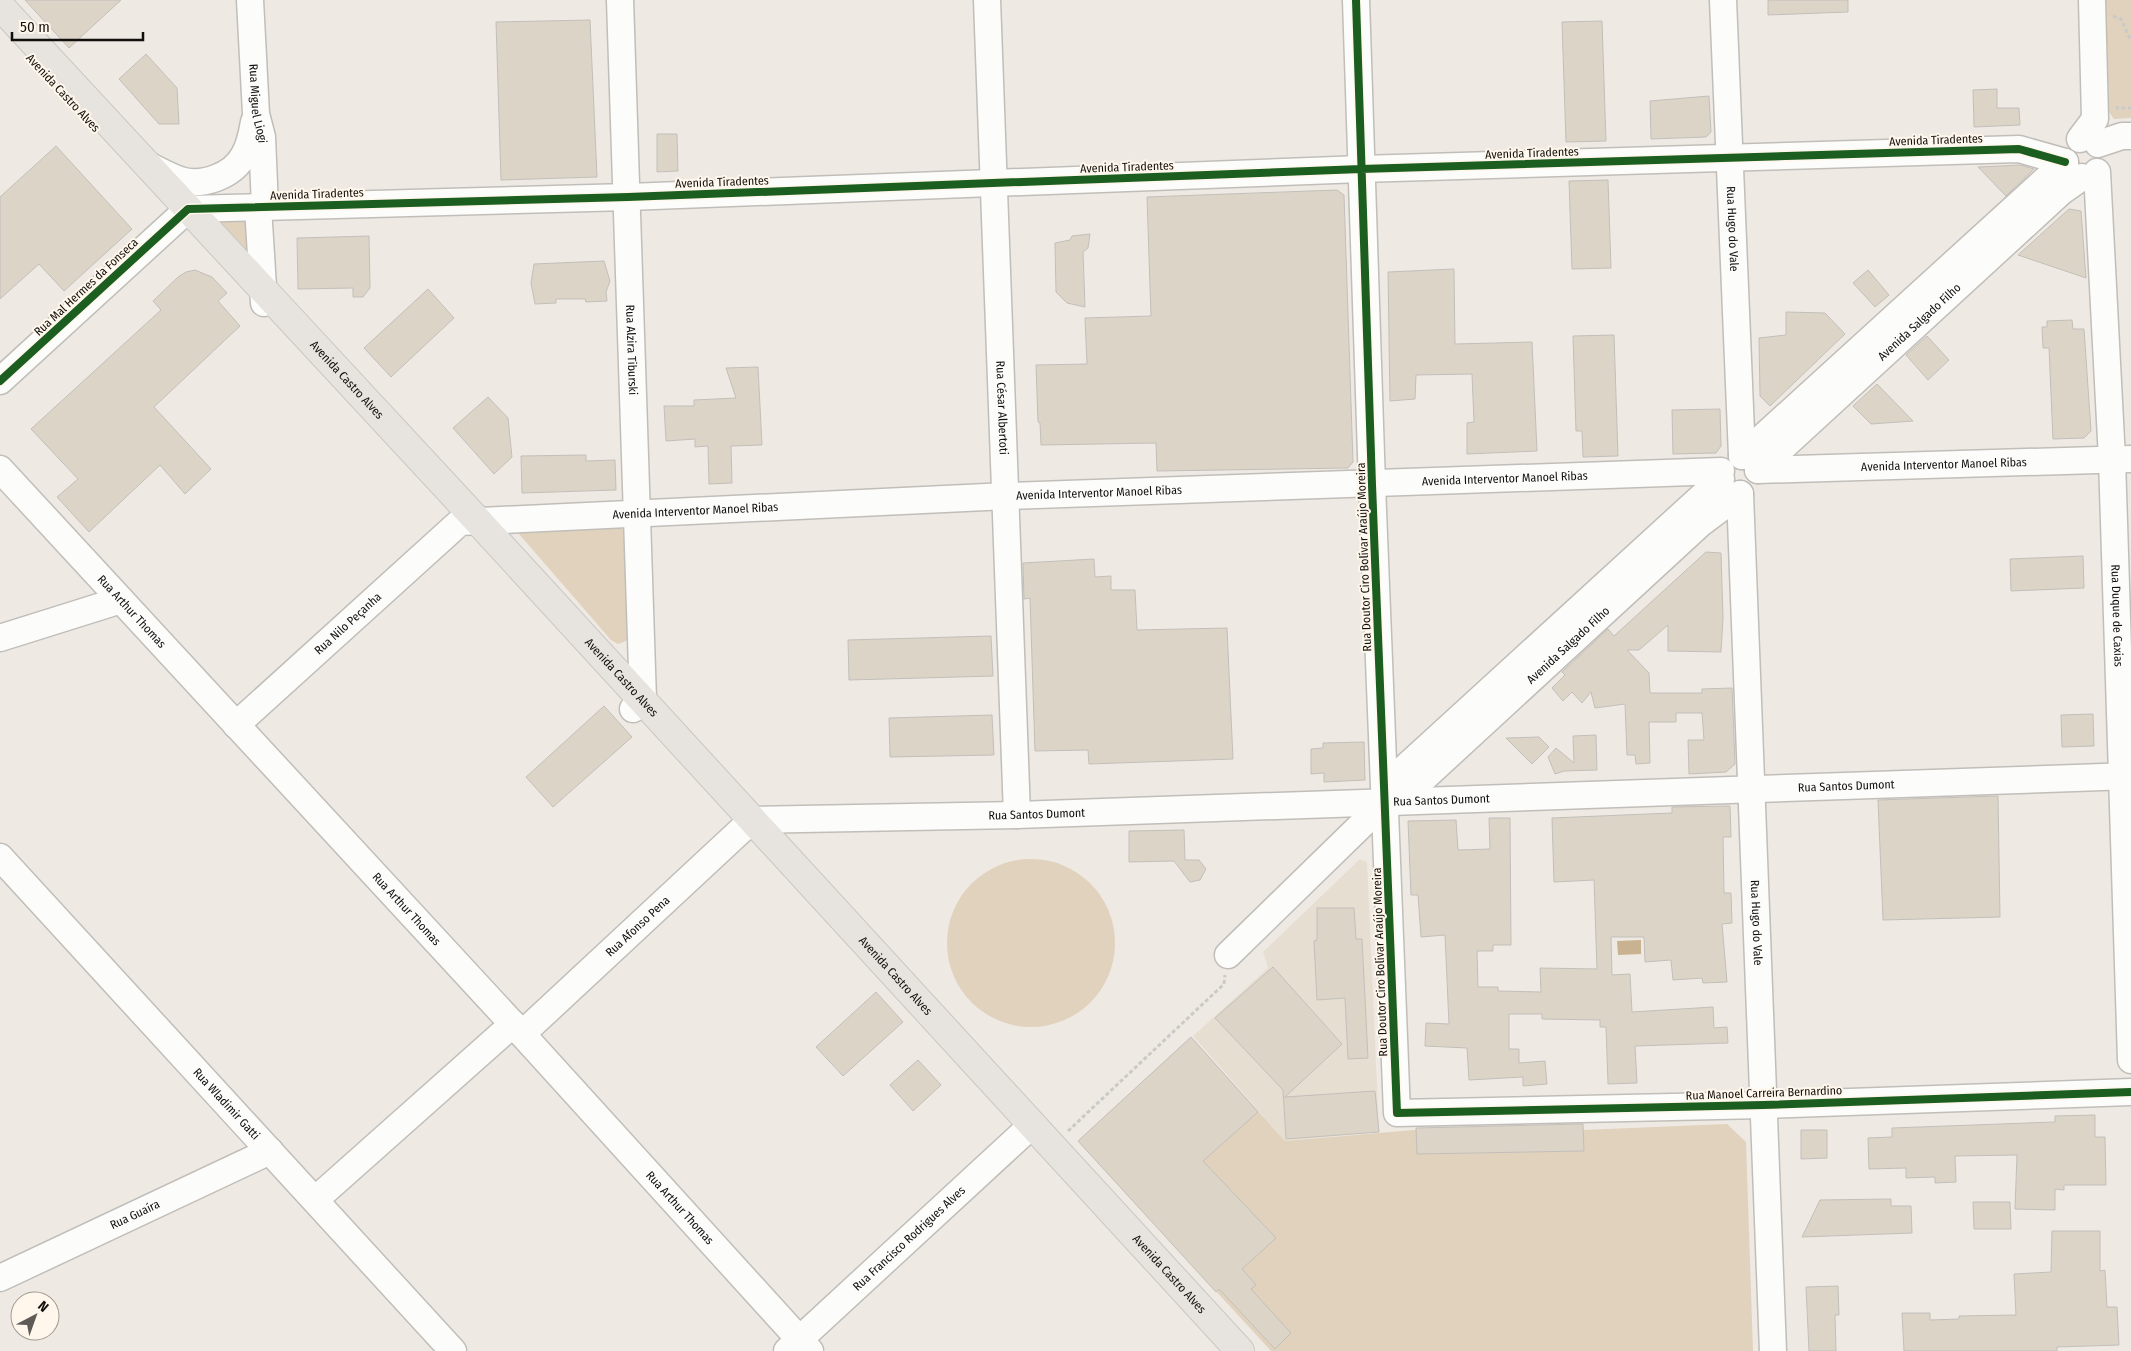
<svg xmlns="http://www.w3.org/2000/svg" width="2131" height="1351" font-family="'Fira Sans Condensed',sans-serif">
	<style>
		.built { fill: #e7ded2 }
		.green { fill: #e1d2bd }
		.water { fill: #c9b290 }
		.building { fill: #ddd4c8; stroke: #c2bfba }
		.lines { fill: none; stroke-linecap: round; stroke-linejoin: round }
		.minor-casing { stroke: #c1beb9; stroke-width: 29 }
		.major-casing { stroke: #c9c7c4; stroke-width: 30 }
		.path { stroke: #cacac8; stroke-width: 3; stroke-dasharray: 4 2.5; stroke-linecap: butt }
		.minor { stroke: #fcfcfb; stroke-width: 26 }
		.major { stroke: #e7e3de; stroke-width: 28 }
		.cycleway-casing { stroke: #fff7ec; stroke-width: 11 }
		.cycleway { stroke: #1b5e20; stroke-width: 8 }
		.labels { text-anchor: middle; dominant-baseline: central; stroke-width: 4; stroke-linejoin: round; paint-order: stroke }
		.street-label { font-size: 12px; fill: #110f0b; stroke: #fff7ec }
	</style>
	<rect width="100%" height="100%" fill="#eee9e3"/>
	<path class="built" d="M 1360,859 L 1367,862 L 1379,1132 L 1285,1141 L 1193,1036 L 1268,968 L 1263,952 Z"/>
	<path class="green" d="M 2106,0 L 2131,0 L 2131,118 L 2114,119 L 2109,112 Z
		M 234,220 L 244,221 L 247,224 L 250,262 L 211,222 Z
		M 621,525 L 624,532 L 629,635 L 626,641 L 618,644 L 611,640 L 519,534 L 521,529 Z
		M947 943a84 84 0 1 1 168 0a84 84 0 1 1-168 0Z
		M 1191,1037 L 1285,1141 L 1414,1130 L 1583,1130 L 1727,1124 L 1746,1142 L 1753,1351 L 1271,1351 L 1078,1141 Z"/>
	<path class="water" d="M 1641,940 L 1641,954 L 1618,955 L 1617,941 Z"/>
	<path class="building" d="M 25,0 L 121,0 L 69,48 Z
		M 1768,0 L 1848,0 L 1848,12 L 1768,15 Z
		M 590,20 L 597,177 L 501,180 L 496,22 Z
		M 1602,21 L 1606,141 L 1566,142 L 1562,22 Z
		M 146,54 L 177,88 L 179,124 L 159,124 L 119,79 Z
		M 1997,89 L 1997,108 L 2019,108 L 2020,125 L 1974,127 L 1973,90 Z
		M 1709,96 L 1711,132 L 1706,137 L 1651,139 L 1650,101 Z
		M 657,134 L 677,134 L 678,171 L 657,172 Z
		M 56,146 L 132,229 L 64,291 L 39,264 L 0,299 L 0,197 Z
		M 2021,165 L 2034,169 L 2006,196 L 1978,167 Z
		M 1608,180 L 1611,268 L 1572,269 L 1569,181 Z
		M 1337,190 L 1344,195 L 1353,462 L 1348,468 L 1157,471 L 1156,443 L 1041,445 L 1040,423 L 1038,422 L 1036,365 L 1087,364 L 1085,318 L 1151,316 L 1147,197 Z
		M 2069,209 L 2081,211 L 2086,278 L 2018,255 Z
		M 1090,234 L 1088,248 L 1083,252 L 1085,307 L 1067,303 L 1056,292 L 1055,243 L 1070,240 L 1072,236 Z
		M 369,236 L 370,288 L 363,297 L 353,297 L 353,288 L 298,289 L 297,238 Z
		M 604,261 L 610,281 L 606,292 L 607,301 L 586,302 L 585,299 L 556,299 L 556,303 L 535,304 L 531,283 L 534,264 Z
		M 1454,269 L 1455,344 L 1532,342 L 1537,451 L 1467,454 L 1467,423 L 1474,422 L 1472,374 L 1416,375 L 1415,399 L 1390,401 L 1388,272 Z
		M 195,270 L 212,277 L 227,293 L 218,301 L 240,326 L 154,407 L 211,469 L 185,494 L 160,465 L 89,532 L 57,497 L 78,479 L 31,429 L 161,310 L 153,301 L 178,277 L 186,272 Z
		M 1868,270 L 1889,295 L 1875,307 L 1853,283 Z
		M 428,289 L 454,318 L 391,377 L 364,348 Z
		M 1786,312 L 1825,313 L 1845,334 L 1770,406 L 1760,396 L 1759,338 L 1786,335 Z
		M 2072,320 L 2073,329 L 2084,329 L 2091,431 L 2084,438 L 2053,439 L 2049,348 L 2043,348 L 2042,327 L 2047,327 L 2047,321 Z
		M 1614,335 L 1618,456 L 1583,457 L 1582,431 L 1576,431 L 1573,336 Z
		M 1927,336 L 1949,360 L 1928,380 L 1906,355 Z
		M 758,367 L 762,445 L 731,446 L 732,483 L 709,484 L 708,446 L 695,447 L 695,439 L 666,441 L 664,406 L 694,406 L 694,400 L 736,398 L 726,368 Z
		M 1877,384 L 1913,421 L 1871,424 L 1853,406 Z
		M 488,397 L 508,418 L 512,457 L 494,474 L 453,428 Z
		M 1720,409 L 1721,446 L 1716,453 L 1673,454 L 1672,410 Z
		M 586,455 L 586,461 L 615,460 L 616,490 L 522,493 L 521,456 Z
		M 1706,552 L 1721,553 L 1723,618 L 1721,652 L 1668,651 L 1668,625 L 1639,650 L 1627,650 L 1649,673 L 1650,693 L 1702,693 L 1702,689 L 1732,688 L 1735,764 L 1726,772 L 1689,774 L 1688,740 L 1704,740 L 1702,713 L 1676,713 L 1676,722 L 1649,722 L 1650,763 L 1636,764 L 1635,755 L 1627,755 L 1625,704 L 1595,708 L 1591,692 L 1582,703 L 1572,692 L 1563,701 L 1552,688 L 1565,675 L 1562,672 L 1608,629 L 1614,636 Z
		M 2083,556 L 2084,588 L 2011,591 L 2010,559 Z
		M 1094,559 L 1095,577 L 1111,576 L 1111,590 L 1135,590 L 1137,630 L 1227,628 L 1233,759 L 1089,764 L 1088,750 L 1035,751 L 1030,598 L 1024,599 L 1023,563 Z
		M 991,636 L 993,676 L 849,680 L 848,640 Z
		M 604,706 L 632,737 L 553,807 L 526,777 Z
		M 2093,714 L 2094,746 L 2062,747 L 2061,715 Z
		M 992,715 L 994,755 L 890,757 L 889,718 Z
		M 1596,735 L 1597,770 L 1564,771 L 1555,774 L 1548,757 L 1556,748 L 1574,763 L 1573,736 Z
		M 1539,737 L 1549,747 L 1532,764 L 1506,738 Z
		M 1364,742 L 1365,780 L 1324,782 L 1324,773 L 1311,774 L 1311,749 L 1323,748 L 1323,743 Z
		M 1998,796 L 2000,917 L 1883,920 L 1878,800 Z
		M 1730,806 L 1731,837 L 1723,837 L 1724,893 L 1731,893 L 1732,923 L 1722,924 L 1727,982 L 1703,983 L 1702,978 L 1673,980 L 1671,960 L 1645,962 L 1644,937 L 1611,937 L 1612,975 L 1630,974 L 1632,1012 L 1713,1007 L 1714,1028 L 1727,1027 L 1728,1043 L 1635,1046 L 1637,1083 L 1608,1084 L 1606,1027 L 1600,1027 L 1600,1020 L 1542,1019 L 1542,1014 L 1509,1014 L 1509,1049 L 1519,1049 L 1519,1063 L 1545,1061 L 1547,1084 L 1523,1086 L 1523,1077 L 1469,1080 L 1467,1048 L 1425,1046 L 1426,1023 L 1449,1024 L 1445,935 L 1421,937 L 1418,895 L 1411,895 L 1408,821 L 1456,820 L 1458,850 L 1490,849 L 1489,818 L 1510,818 L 1511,945 L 1493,945 L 1493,951 L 1477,951 L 1478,987 L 1498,987 L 1498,991 L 1541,992 L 1540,968 L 1597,969 L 1594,880 L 1554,882 L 1552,818 L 1672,813 L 1672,807 Z
		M 1184,830 L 1185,860 L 1199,860 L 1206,869 L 1200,880 L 1190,882 L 1174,861 L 1129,862 L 1129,831 Z
		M 1317,908 L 1354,908 L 1356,939 L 1362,939 L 1368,1058 L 1348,1059 L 1345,998 L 1317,1000 L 1314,941 L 1317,940 Z
		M 1273,967 L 1342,1044 L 1285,1097 L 1375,1091 L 1379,1132 L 1286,1139 L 1283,1090 L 1215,1018 Z
		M 876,992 L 903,1022 L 843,1076 L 816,1047 Z
		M 1191,1037 L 1258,1112 L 1203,1161 L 1276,1238 L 1242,1269 L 1256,1285 L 1251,1289 L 1291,1333 L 1275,1349 L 1219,1289 L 1216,1292 L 1078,1141 Z
		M 918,1060 L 941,1085 L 913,1111 L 890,1085 Z
		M 2095,1115 L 2095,1137 L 2105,1137 L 2106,1185 L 2064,1185 L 2064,1190 L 2055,1189 L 2055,1210 L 2015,1209 L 2017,1155 L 1955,1156 L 1956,1182 L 1935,1183 L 1935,1177 L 1906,1178 L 1906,1168 L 1869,1169 L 1868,1138 L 1892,1137 L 1892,1128 L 2055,1122 L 2055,1116 Z
		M 1583,1124 L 1584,1151 L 1417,1154 L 1416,1128 Z
		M 1801,1130 L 1827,1130 L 1827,1158 L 1801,1159 Z
		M 1891,1199 L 1891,1206 L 1911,1206 L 1912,1233 L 1802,1237 L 1820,1200 Z
		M 1973,1202 L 2010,1202 L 2011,1229 L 1974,1229 Z
		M 2052,1231 L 2100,1231 L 2100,1271 L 2105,1270 L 2107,1307 L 2117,1307 L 2119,1345 L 2057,1347 L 2057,1351 L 1904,1351 L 1902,1313 L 1930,1313 L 1930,1320 L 1959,1319 L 1959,1316 L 2016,1315 L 2014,1274 L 2051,1272 Z
		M 1838,1286 L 1839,1315 L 1835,1315 L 1836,1351 L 1809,1351 L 1806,1287 Z"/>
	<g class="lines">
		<defs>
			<g id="minor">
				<path id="s1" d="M 250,0 L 256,114 L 262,137 L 265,207"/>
				<path id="s2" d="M 620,0 L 643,700 L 633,709"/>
				<path id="s3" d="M 987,0 L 1017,815"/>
				<path d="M 1356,0 L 1372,485 L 1397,1113 L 1763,1105 L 2131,1092"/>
				<path id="s4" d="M 1723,0 L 1742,456"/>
				<path d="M 2080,139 L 2095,119 L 2092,0"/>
				<path d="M 2098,144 L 2122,136 L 2131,136"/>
				<path d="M 148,165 C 158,170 169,176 180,180 C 202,187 233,176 244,155 C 250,145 252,133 254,122"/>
				<path id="s5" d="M 2097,172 L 2112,459 L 2131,1060"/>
				<path d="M 258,207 L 264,303"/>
				<path d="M 0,381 L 188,209 L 628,197 L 1361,169 L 2019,149 L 2065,162"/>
				<path d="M 1742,456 L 2065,162"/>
				<path id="s6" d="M 0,469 L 522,1034 L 810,1351"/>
				<path id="s7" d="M 1758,470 L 2062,191 L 2082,177"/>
				<path id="s8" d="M 1758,470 L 2131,459"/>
				<path id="s9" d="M 1740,494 L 1773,1351"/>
				<path d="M 0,638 L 121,600"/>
				<path id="s10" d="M 236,725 L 460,522 L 1007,496 L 1721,471"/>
				<path d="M 1385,786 L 1721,479"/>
				<path id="s11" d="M 1399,801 L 1701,523 L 1740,494"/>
				<path id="s12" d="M 0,857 L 453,1351"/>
				<path d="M 1228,955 L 1385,802"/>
				<path id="s13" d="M 522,1034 L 752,820 L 1017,815 L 2131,776"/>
				<path d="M 315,1200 L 513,1024"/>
				<path id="s14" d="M 0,1278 L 270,1151"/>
				<path id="s15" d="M 787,1351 L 1032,1125"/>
			</g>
			<g id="major">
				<path id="s16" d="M 0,6 L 477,520 L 1240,1351"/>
			</g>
		</defs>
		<use href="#minor" class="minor-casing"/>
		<use href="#major" class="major-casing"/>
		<path class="path" d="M 2113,16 L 2121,19 L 2131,41
			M 2117,106 L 2117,108 L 2131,108
			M 1068,1131 L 1224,984 L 1225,975"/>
		<use href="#minor" class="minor"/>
		<use href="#major" class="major"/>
		<defs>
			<path id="cycleway" d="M 1356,0 L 1372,485 L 1397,1113 L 1763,1105 L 2131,1092
				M 0,381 L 188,209 L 628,197 L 1361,169 L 2019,149 L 2065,162"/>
		</defs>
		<use href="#cycleway" class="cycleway-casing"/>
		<use href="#cycleway" class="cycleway"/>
	</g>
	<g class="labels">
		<g class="street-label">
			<text transform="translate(63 93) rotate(47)">Avenida Castro Alves</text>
			<text stroke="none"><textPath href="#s1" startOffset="104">Rua Miguel Liogi</textPath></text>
			<text transform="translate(1936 140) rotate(-2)">Avenida Tiradentes</text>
			<text transform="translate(1532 153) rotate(-2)">Avenida Tiradentes</text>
			<text transform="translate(1127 167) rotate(-2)">Avenida Tiradentes</text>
			<text transform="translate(722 182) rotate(-2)">Avenida Tiradentes</text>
			<text transform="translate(317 194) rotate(-2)">Avenida Tiradentes</text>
			<text stroke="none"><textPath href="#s4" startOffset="229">Rua Hugo do Vale</textPath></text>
			<text transform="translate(86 287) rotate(-43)">Rua Mal Hermes da Fonseca</text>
			<text stroke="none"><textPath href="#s7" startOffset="219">Avenida Salgado Filho</textPath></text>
			<text stroke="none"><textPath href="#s2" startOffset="350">Rua Alzira Tiburski</textPath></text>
			<text stroke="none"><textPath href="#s16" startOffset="510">Avenida Castro Alves</textPath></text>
			<text stroke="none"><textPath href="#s3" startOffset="408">Rua César Albertoti</textPath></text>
			<text stroke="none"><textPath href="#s8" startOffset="186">Avenida Interventor Manoel Ribas</textPath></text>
			<text stroke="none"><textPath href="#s10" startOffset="1348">Avenida Interventor Manoel Ribas</textPath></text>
			<text stroke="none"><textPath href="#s10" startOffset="942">Avenida Interventor Manoel Ribas</textPath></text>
			<text stroke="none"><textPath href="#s10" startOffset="538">Avenida Interventor Manoel Ribas</textPath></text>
			<text transform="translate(1364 557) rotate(-92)">Rua Doutor Ciro Bolívar Araújo Moreira</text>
			<text stroke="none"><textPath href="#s6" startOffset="194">Rua Arthur Thomas</textPath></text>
			<text stroke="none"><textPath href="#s5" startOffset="444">Rua Duque de Caxias</textPath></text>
			<text stroke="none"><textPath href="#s10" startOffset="151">Rua Nilo Peçanha</textPath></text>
			<text stroke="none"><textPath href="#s11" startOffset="230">Avenida Salgado Filho</textPath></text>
			<text stroke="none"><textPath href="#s16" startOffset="915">Avenida Castro Alves</textPath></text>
			<text stroke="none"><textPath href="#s13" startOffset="1409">Rua Santos Dumont</textPath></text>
			<text stroke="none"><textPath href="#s13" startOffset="1004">Rua Santos Dumont</textPath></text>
			<text stroke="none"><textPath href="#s13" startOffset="599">Rua Santos Dumont</textPath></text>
			<text stroke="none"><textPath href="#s6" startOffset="599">Rua Arthur Thomas</textPath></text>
			<text stroke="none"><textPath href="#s9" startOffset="429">Rua Hugo do Vale</textPath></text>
			<text stroke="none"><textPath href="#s13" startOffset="158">Rua Afonso Pena</textPath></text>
			<text transform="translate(1380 962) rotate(-92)">Rua Doutor Ciro Bolívar Araújo Moreira</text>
			<text stroke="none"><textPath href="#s16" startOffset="1320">Avenida Castro Alves</textPath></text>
			<text transform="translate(1764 1093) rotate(-2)">Rua Manoel Carreira Bernardino</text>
			<text stroke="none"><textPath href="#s12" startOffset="335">Rua Wladimir Gatti</textPath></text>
			<text stroke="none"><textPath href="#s6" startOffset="1004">Rua Arthur Thomas</textPath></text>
			<text stroke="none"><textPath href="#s14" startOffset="149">Rua Guaíra</textPath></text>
			<text stroke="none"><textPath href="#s15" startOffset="166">Rua Francisco Rodrigues Alves</textPath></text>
			<text stroke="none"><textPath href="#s16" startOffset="1725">Avenida Castro Alves</textPath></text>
		</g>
	</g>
	<g transform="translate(35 1316) rotate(41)"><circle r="24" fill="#fff7ec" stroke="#a09a92"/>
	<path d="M0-4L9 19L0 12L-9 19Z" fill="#5e5b57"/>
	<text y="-8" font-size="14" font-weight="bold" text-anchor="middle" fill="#110f0b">N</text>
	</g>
	<path d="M12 32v8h131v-8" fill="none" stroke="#110f0b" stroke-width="2.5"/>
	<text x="20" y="32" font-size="15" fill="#110f0b" stroke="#fff7ec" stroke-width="4" paint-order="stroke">50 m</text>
</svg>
